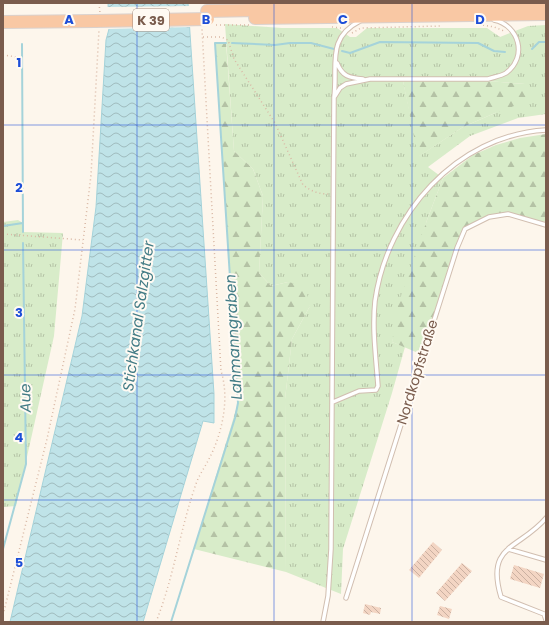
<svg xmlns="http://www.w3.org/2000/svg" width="549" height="625" font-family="Poppins,sans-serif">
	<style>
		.grass { fill: url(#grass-tufts); fill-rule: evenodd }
		.forest { fill: url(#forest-firs) }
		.water { fill: url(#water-waves); stroke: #a5d3da }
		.pier { fill: #fdf6ec }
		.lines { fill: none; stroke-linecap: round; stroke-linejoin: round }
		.stream { stroke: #a5d3da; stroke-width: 2 }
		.building { fill: url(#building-back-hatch) }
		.service-casing { stroke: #d1beb0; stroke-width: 5.5 }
		.trunk-casing { stroke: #dad1cd; stroke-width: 14 }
		.path { stroke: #d9b8a5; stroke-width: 1.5; stroke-dasharray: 1 3; stroke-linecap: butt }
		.service { stroke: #fff; stroke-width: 3.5 }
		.trunk { stroke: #f9c8a4; stroke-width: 12 }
		.trunk-bridge-casing { stroke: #dad1cd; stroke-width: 14; stroke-linecap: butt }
		.trunk-bridge { stroke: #f9c8a4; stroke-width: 12 }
		.grid { fill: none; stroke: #1d4ed8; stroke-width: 1; stroke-opacity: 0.55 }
		.labels { text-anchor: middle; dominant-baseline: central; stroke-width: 4; stroke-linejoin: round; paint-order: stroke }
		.shield { fill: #fffaf3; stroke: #a28b7f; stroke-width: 1 }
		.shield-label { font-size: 13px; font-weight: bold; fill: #7a5c4d }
		.street-label { font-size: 14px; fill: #7a5c4d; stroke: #fffaf3 }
		.water-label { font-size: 15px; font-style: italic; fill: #437c86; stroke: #fffaf3 }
		.grid-label { font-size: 13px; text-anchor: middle; font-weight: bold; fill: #1d4ed8; stroke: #fffaf3; stroke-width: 4; stroke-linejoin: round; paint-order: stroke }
	</style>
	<defs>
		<pattern id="grass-tufts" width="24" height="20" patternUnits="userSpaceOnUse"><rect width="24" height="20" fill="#d8ecc9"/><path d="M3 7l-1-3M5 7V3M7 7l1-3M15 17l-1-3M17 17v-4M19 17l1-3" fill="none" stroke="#b4c2a5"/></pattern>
		<pattern id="forest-firs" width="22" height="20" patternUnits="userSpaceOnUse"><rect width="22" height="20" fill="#d8ecc9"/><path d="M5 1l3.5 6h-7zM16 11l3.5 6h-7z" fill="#b4c2a5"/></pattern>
		<pattern id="water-waves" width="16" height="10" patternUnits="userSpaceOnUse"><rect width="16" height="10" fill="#bfe3e8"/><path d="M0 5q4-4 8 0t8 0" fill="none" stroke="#a0bbbe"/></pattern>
		<pattern id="building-back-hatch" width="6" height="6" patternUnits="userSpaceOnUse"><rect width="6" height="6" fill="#f3d5c3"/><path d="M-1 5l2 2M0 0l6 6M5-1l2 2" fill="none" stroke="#cab0a1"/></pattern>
	</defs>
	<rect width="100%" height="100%" fill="#fdf6ec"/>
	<path class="grass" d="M 225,24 L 282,28 L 337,28 L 350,37 L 356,37 L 367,28 L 487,28 L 500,37 L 528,26 L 546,25 L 546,114 L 518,118 L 470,136 L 428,167 L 443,178 L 427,220 L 392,342 L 405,347 L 392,393 L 343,549 L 341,594 L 286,572 L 285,399 L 292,339 L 310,306 L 288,282 L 271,286 L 259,273 L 263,196 L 253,169 L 234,151 ZM 403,81 L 487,81 L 525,84 L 495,113 L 463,127 L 419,156 Z
		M 18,220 L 23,223 L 23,232 L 63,233 L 54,336 L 16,506 L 3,507 L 3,222 Z"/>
	<path class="forest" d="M 215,43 L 226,43 L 234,151 L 253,169 L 263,196 L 259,273 L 271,286 L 288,282 L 305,286 L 310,306 L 292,339 L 285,399 L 286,572 L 194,549 L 238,403 Z
		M 403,81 L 487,81 L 525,84 L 538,97 L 495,113 L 463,127 L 418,157 Z
		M 546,134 L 546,222 L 508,214 L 489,217 L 465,229 L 457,248 L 423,355 L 392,342 L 398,305 L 427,220 L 443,178 L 473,155 L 496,145 L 520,138 Z"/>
	<path class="water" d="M 108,3 L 188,3 L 214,394 L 214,423 L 203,421 L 143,622 L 10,622 L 82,316 L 96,207 L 106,40 L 109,29 Z"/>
	<path class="pier" d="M 191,6 L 192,27 L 107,29 L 107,7 Z"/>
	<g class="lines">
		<path class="stream" d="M 232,43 L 275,45 L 290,43 L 311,43 L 334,49
			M 22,44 L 23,232
			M 532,49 L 539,42 L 546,42
			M 342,51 L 350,53 L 380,42 L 478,43 L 494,51 L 505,52
			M 3,226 L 23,223
			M 3,549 L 26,464 L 23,243
			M 171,622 L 235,418 L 238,403 L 215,43 L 226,43"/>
	</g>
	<path class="building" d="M 433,542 L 442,550 L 419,578 L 409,570 Z
		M 462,563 L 472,571 L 445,601 L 436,593 Z
		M 514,565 L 544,574 L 540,588 L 510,579 Z
		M 365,604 L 381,608 L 380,614 L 371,612 L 370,615 L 363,613 Z
		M 440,606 L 452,609 L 449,619 L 437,615 Z"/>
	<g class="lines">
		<defs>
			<path id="service" d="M 337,63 C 342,76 349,78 363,79
				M 335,96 L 340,88 L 346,84 L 370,79 L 488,79 C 494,77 501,76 506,73 C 528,57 519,25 494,20
				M 333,402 L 359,391 L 376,390 L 378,386 C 376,358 372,329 375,301 C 387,215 456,135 546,130
				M 546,518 C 520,549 485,544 501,597 L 544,614 L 546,620
				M 508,549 L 546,560
				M 346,598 L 457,248 L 465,229 L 489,217 L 508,214 L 546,225
				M 323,622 L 328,596 L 331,549 L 334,97 C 338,65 326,38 360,21"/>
			<path id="trunk" d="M 207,11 L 546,4
				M 255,18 L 546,14
				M 3,22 L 95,21"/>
		</defs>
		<use href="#service" class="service-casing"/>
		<use href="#trunk" class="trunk-casing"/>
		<path class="path" d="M 99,3 L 100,13
			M 216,25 L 250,25
			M 483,25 L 494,27 L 504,31
			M 332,27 L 341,28
			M 352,33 L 361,28 L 441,26
			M 203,37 L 221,37 L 228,40 L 234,59 L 275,123 L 303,185 C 311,191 318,194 328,194
			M 3,55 L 17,57
			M 3,234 L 83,240
			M 3,615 L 47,439 L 75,309 L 91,175 L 99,30
			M 156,622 C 174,577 180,529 196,484 C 199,475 205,467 209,459 C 222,434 230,399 221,371 L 202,29"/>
		<use href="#service" class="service"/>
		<use href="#trunk" class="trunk"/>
		<defs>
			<path id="trunk-bridge" d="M 95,21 L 208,19"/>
		</defs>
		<use href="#trunk-bridge" class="trunk-bridge-casing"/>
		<use href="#trunk-bridge" class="trunk-bridge"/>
	</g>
	<path class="grid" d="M 137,3 L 137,622M 274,3 L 274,622M 412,3 L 412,622M 3,125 L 546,125M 3,250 L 546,250M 3,375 L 546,375M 3,500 L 546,500"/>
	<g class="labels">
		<rect class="shield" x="133" y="9" width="36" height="22" rx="3"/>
		<g class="shield-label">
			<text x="151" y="20">K 39</text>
		</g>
		<g class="street-label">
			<text transform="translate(417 372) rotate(-73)">Nordkopfstraße</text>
		</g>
		<g class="water-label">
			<text transform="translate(138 316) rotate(-82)">Stichkanal Salzgitter</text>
			<text transform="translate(233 337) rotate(-93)">Lahmanngraben</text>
			<text transform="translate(25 398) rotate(-91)">Aue</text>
		</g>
	</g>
	<g class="grid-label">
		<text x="69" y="24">A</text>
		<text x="206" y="24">B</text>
		<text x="343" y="24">C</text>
		<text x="480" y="24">D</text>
		<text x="19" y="67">1</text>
		<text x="19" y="192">2</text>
		<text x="19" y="317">3</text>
		<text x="19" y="442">4</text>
		<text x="19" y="567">5</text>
	</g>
	<rect width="549" height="625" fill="none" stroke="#7a5c4d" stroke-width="8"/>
</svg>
